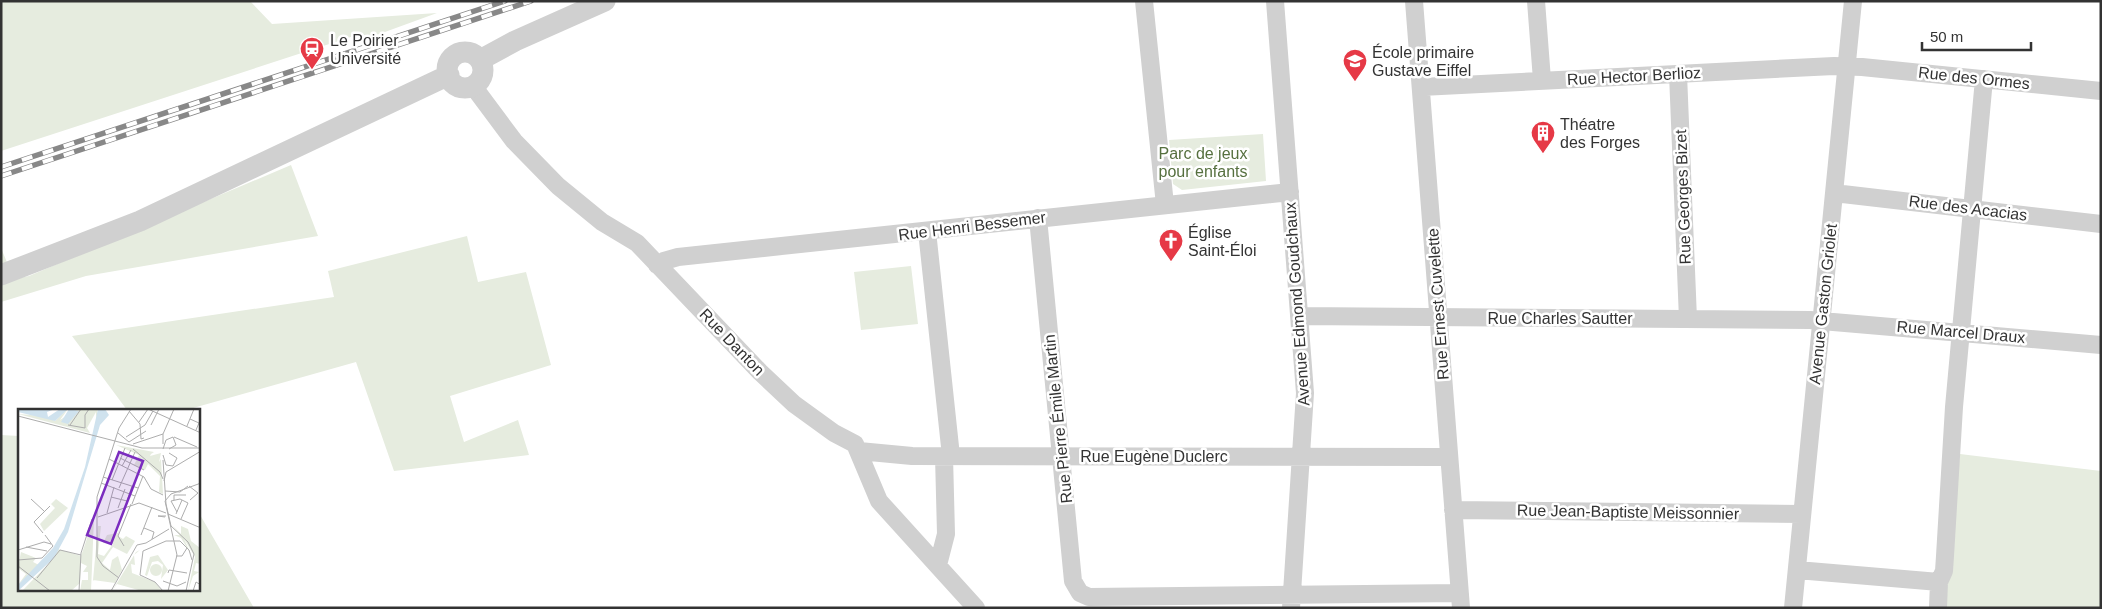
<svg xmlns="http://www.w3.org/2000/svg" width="2102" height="609" font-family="Helvetica,sans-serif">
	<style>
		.green { fill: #e6ecdf }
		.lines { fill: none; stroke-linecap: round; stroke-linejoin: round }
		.minor { stroke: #d0d0d0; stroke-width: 18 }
		.tertiary { stroke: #d0d0d0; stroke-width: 21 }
		.rail-casing { stroke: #888; stroke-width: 5.5 }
		.rail { stroke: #fff; stroke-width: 4; stroke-dasharray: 11; stroke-linecap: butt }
		.labels { text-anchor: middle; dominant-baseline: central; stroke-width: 5; stroke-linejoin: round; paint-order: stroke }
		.poi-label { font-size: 16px; fill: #333; stroke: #fff; text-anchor: start }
		.street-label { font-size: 16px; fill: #333; stroke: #fff }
		.park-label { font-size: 16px; fill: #56703f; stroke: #fff }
		.inset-road { fill: none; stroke: #adadad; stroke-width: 1 }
		.view { fill: #7b2cbf; fill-opacity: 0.15; stroke: #7b2cbf; stroke-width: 2.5 }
		.inset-edge { fill: none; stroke: #333; stroke-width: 2.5 }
	</style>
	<rect width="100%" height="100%" fill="#fff"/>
	<path class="green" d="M 1,1 L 250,1 L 272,24 L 437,13 L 363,40 L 360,34 L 1,151 Z
		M 1263,134 L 1266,181 L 1182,190 L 1173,184 L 1169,140 Z
		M 291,165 L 318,236 L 86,276 L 1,302 L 1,248 L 14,279 L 29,276 Z
		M 467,236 L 478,282 L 526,272 L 551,365 L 450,396 L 464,442 L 518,420 L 529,455 L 394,471 L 356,362 L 186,410 L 127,410 L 72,336 L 334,297 L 328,271 Z
		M 911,266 L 918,324 L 861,330 L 854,272 Z
		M 1,435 L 19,436 L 19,590 L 199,590 L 199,513 L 254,608 L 1,608 Z
		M 1960,454 L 2101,471 L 2101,608 L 1941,608 Z"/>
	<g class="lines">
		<path class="minor" d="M 1144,1 L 1165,205
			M 1275,1 L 1305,393 L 1291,608
			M 1414,1 L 1461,608
			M 1536,1 L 1542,80
			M 1678,74 L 1688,319
			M 473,86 L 514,141 L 558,186 L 602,222 L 637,243 L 760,372 L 794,404 L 834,433 L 855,444 L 879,501 L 976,608
			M 1421,87 L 1834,66 L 1862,67 L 2101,91
			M 1834,193 L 2101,224
			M 1038,218 L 1073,581 L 1080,593 L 1089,597 L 1460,593
			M 927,231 L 951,456
			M 657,265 L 664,261 L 678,257 L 1290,192
			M 1299,316 L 1810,320 L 2101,345
			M 859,451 L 912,456 L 1449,457
			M 1453,510 L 1802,514
			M 938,565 L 946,534 L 944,456
			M 1797,570 L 1939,582
			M 1793,608 L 1853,1
			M 1938,608 L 1939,582 L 1944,571 L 1945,556 L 1954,407 L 1984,79"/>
		<path class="tertiary" d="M447 70a18 18 0 1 1 36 0a18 18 0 1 1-36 0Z
			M 480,60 L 515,41 L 605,1
			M 1,275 L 140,221 L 449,75"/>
		<defs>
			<path id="rail" d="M 1,167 L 505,1
				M 1,176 L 531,1"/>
		</defs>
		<use href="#rail" class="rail-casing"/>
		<use href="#rail" class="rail"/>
	</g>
	<defs>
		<symbol id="station-pin" viewBox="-11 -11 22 30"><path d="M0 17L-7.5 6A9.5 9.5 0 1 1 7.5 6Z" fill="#e63946" stroke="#fff"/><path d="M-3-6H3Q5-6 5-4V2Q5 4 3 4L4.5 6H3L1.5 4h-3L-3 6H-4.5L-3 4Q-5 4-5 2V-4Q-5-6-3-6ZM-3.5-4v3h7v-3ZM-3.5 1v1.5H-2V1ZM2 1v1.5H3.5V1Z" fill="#fff"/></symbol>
		<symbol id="school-pin" viewBox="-11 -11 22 30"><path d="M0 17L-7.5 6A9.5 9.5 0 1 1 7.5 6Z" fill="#e63946" stroke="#fff"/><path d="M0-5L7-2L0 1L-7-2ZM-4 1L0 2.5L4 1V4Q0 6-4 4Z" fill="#fff"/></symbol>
		<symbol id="building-pin" viewBox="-11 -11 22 30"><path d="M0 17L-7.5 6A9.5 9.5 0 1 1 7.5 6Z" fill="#e63946" stroke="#fff"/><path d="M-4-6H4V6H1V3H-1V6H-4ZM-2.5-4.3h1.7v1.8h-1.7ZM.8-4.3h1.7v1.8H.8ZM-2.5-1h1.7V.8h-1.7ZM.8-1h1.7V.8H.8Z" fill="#fff"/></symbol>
		<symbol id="church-pin" viewBox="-11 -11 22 30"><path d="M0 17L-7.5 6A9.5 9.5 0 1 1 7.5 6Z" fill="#e63946" stroke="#fff"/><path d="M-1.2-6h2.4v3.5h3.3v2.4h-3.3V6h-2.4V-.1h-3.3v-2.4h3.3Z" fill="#fff"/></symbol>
	</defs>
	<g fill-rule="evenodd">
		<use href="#station-pin" x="298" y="35" width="28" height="38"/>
		<use href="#school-pin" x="1341" y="47" width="28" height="38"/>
		<use href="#building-pin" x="1529" y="119" width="28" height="38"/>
		<use href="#church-pin" x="1157" y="227" width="28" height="38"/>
	</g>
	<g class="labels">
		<g class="poi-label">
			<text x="330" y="40">Le Poirier<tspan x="330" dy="18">Université</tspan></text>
			<text x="1372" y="52">École primaire<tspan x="1372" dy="18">Gustave Eiffel</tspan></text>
			<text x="1560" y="124">Théatre<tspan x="1560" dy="18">des Forges</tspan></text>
			<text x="1188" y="232">Église<tspan x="1188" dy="18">Saint-Éloi</tspan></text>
		</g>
		<g class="street-label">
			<text transform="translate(1634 76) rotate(-3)">Rue Hector Berlioz</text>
			<text transform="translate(1974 78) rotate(6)">Rue des Ormes</text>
			<text transform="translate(1683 197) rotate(-92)">Rue Georges Bizet</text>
			<text transform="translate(1968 208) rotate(7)">Rue des Acacias</text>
			<text transform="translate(972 226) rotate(-7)">Rue Henri Bessemer</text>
			<text transform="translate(1297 304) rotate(-94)">Avenue Edmond Goudchaux</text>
			<text transform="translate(1438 304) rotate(-94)">Rue Ernest Cuvelette</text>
			<text transform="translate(1823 304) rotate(-84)">Avenue Gaston Griolet</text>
			<text x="1560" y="318">Rue Charles Sautter</text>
			<text transform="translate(1961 332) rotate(5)">Rue Marcel Draux</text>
			<text transform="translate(732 342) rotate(46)">Rue Danton</text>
			<text transform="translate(1058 419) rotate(-96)">Rue Pierre Émile Martin</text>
			<text x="1154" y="456">Rue Eugène Duclerc</text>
			<text transform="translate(1628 512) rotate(1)">Rue Jean-Baptiste Meissonnier</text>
		</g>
		<g class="park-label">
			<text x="1203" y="153">Parc de jeux<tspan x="1203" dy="18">pour enfants</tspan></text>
		</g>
	</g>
	<g transform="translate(18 409)">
		<rect width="182" height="182" fill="#fff"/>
		<path d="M 50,0 L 42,11 L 59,0 L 80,0 L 78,11 L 78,3 L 69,19 L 72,24 L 0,5 L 27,7 L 37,12 ZM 98,36 L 136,43 L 133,45 L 132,47 L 143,44 L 141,53 L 143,50 L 145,85 L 141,83 L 142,67 L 130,55 L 127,61 L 116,56 L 121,46 ZM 38,90 L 50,99 L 26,122 L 22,115 L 37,99 L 33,95 ZM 76,109 L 73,182 L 62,182 L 64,171 L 70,171 L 70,163 L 65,163 L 69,157 L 63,154 L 62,174 L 53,182 L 4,182 L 36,149 L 40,140 L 63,147 ZM 103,112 L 100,127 L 105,130 L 108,127 L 117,132 L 109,145 L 95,138 L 84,154 L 92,161 L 94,151 L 100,147 L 104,161 L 97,174 L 75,171 L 74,182 L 80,117 L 83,117 L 80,145 L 86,147 L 95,135 L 85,134 L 89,126 L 100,124 ZM 154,116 L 163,125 L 163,117 L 170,120 L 173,132 L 182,139 L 182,155 L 178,154 L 176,162 L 181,163 L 175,167 L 170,182 L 177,148 L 165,128 L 174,147 L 163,129 L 156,126 L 162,126 ZM 122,141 L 116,146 L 117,156 L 113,155 L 114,164 L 137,173 L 144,182 L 124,182 L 99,175 L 94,182 L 118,143 ZM 3,143 L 18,149 L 15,153 L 21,156 L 0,176 L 8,165 L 0,159 ZM 140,146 L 150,161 L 143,170 L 145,156 L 140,152 L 134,153 L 129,167 L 127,166 L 132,148 ZM132 161a6 6 0 1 1 12 0a6 6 0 1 1-12 0Z" fill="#e6ecdf"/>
		<path d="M 0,0 L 37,0 L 29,3 L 30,8 L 42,0 L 50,0 L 37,12 L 0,3 ZM 51,0 L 61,2 L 50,15 L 43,13 ZM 80,0 L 87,0 L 91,6 L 82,16 L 50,123 L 36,149 L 0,182 L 0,176 L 35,139 L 46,120 L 67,58 Z" fill="#cfe2ee"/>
		<path class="inset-road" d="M 130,0 L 183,24M 111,2 L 122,15 L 123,30 L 126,29M 0,7 L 124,39 L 183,39M 172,10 L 181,14 L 178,21M 121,13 L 130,0M 50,16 L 67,19 L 67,6 L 71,0M 52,16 L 63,0M 133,16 L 141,0M 169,17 L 176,0M 100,24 L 111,33 L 128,22M 108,28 L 127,16 L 135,2M 156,28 L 179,38M 115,35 L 145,25M 145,35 L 145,25 L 156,0M 115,40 L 142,63 L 145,70M 145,40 L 148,31 L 155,28 L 158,36 L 151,40M 145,46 L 148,56 L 155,57 L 159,49 L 151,44M 102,49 L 126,61M 91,50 L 126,68 L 133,80 L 145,86M 145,51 L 148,95 L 153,117 L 170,133 L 176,145 L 168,182M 104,57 L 113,41M 85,68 L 120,79M 94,71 L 107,39M 146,72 L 148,63 L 183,42M 83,74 L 117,87M 171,77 L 180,84 L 172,91M 101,79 L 117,43M 147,82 L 162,83 L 170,77M 93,88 L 109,92 L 114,77M 13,90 L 26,102M 156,91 L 156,86 L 168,86M 114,95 L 125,67M 100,99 L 107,80M 159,103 L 153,92 L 162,90 L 170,94 L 163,110M 89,104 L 96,78M 150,105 L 183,119M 158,105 L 164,91M 80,108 L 121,94 L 148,104M 147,108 L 140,107 L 148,107M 126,119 L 136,123 L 134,130M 25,124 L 16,113 L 32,97M 123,126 L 134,98M 106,137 L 100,127 L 113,95M 8,138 L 29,142M 0,141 L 26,133 L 33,135M 158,147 L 164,147 L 169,139M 0,151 L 24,149 L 35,137 L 27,126M 0,157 L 32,182M 150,164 L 151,161 L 169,164M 19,169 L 42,141 L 63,146M 101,169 L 85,157 L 79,148 L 79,88 L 101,19 L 113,0M 145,172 L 159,177 L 168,173M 61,182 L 63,144 L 74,110M 93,182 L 119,136 L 128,134 L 151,120M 145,182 L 137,173 L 122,166 L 125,142 L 148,132 L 162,132 L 171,141 L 174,151M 150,182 L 159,146 L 147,92 L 153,85 L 183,74M 175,182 L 178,173 L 183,176"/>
		<path class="view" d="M 101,43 L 125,52 L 93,135 L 69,126 Z"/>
		<rect width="182" height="182" class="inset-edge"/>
	</g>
	<rect width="2102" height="609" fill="none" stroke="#333333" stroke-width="5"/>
	<path d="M1922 42v8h109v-8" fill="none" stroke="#333333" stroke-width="2.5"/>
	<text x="1930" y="42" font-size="15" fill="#333333" stroke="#ffffff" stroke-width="4" paint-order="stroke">50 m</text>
</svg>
